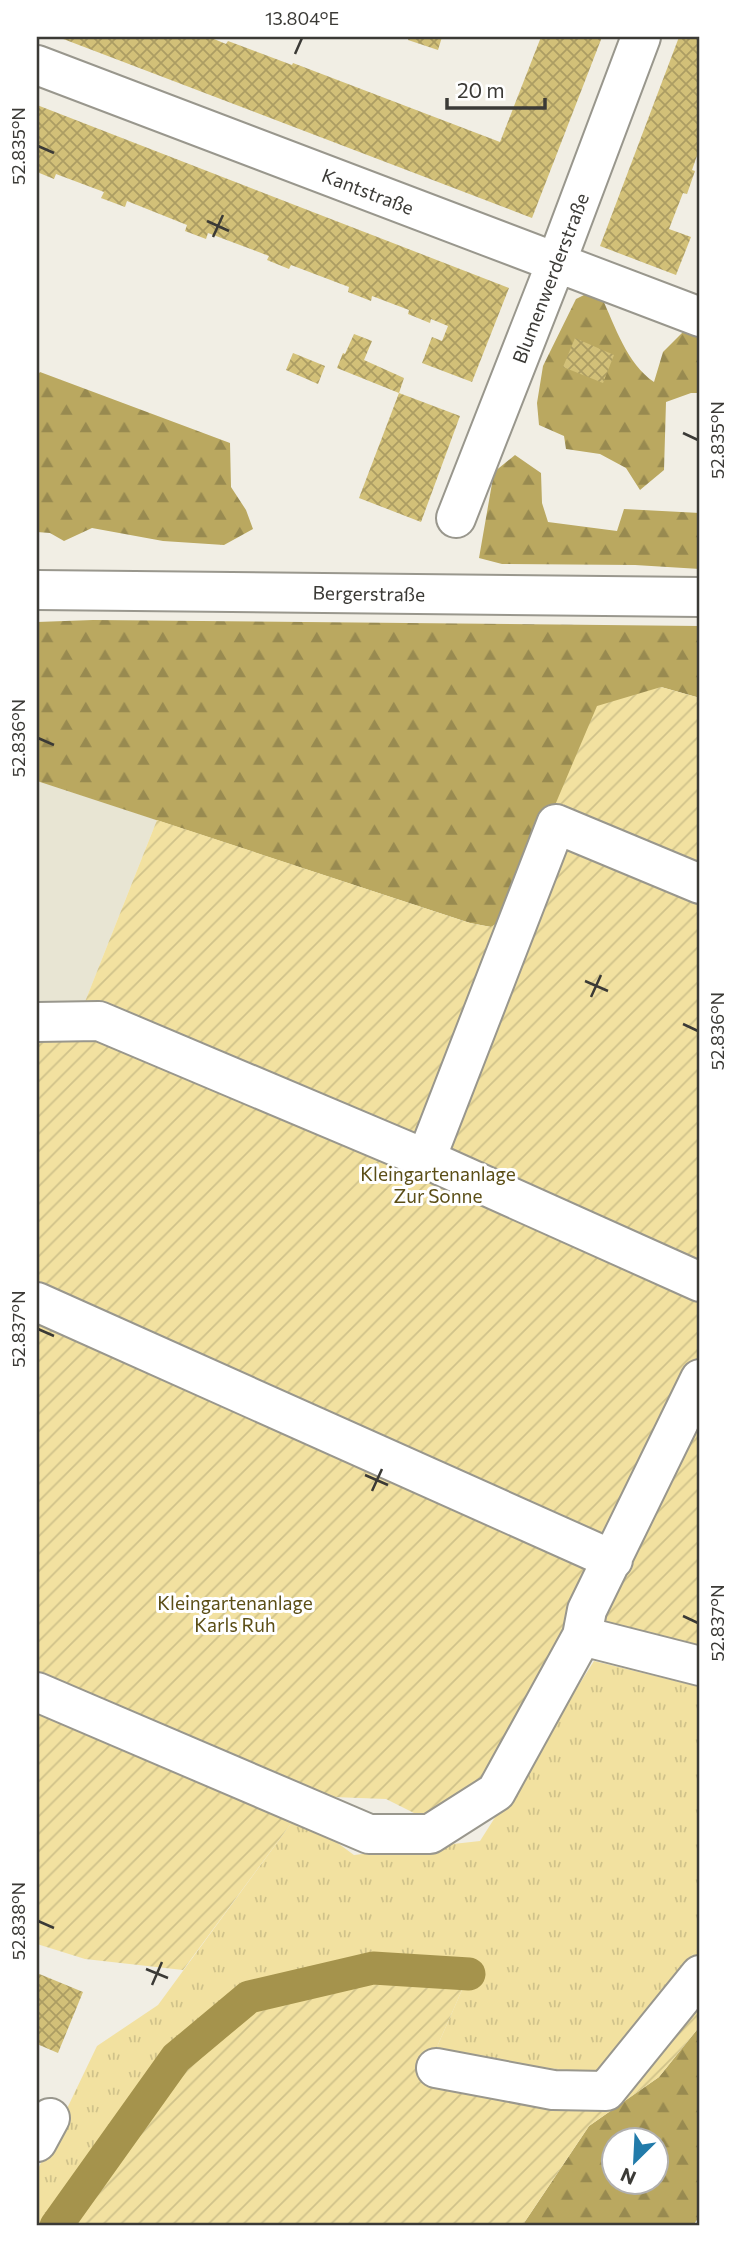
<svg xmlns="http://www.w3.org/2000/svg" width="737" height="2263" font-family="Commissioner,sans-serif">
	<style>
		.built { fill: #e8e5d3 }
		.grass { fill: url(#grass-tufts) }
		.forest { fill: url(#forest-firs); fill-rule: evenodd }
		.garden { fill: url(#garden-furrows) }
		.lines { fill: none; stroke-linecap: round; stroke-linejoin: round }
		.canal { stroke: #a5934c; stroke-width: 33 }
		.building { fill: url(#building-cross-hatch) }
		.minor-casing { stroke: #99978d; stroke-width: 42 }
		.minor { stroke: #fff; stroke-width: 38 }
		.ticks { fill: none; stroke: #3b3a36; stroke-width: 2.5 }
		.labels { text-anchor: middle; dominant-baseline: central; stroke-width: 6; stroke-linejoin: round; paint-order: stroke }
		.street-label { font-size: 19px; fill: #3b3a36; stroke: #fff }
		.park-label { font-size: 19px; fill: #5b4e16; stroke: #fff }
		.neatline { fill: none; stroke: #3b3a36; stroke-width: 2.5 }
		.ticks-label { font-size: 18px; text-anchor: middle; fill: #3b3a36 }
	</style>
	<defs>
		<pattern id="grass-tufts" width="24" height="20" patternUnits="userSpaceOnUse" patternTransform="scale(1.75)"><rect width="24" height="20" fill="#f2e1a0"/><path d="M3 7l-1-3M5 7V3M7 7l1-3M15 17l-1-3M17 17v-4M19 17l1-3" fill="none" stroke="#d0c28a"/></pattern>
		<pattern id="forest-firs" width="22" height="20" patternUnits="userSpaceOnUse" patternTransform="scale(1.75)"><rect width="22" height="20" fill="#baa860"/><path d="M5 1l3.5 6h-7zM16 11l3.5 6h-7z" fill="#988a50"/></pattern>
		<pattern id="garden-furrows" width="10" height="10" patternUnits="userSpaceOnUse" patternTransform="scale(1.75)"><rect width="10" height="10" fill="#f2e1a0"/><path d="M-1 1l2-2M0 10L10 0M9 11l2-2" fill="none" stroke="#d0c28a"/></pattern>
		<pattern id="building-cross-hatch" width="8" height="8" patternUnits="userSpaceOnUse" patternTransform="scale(1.75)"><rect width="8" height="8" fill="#d2c078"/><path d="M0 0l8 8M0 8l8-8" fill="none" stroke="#ac9d63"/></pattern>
	</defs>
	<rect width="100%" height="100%" fill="#f1eee4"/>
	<path class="built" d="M 37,781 L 157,820 L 73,1032 L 37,1032 Z"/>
	<path class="grass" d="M 594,1661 L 700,1687 L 700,1945 L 599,2073 L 433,2056 L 469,1974 L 373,1968 L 249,1997 L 176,2058 L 56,2226 L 37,2226 L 37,2171 L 97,2046 L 158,2005 L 298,1814 L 354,1855 L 480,1841 Z"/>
	<path class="forest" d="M 588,293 L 602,298 C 615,326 627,364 654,382 L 663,352 L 684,331 L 700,339 L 700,393 L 691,393 L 666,402 L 664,470 L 640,490 L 626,468 L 600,454 L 566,449 L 564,436 L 539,425 L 537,403 L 543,366 L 576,299 Z
		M 40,372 L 230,443 L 231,487 L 246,510 L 253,529 L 224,545 L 163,541 L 92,528 L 64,541 L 50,533 L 37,532 L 37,376 Z
		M 515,455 L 541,473 L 542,503 L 548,522 L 617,531 L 624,509 L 700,513 L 700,569 L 635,565 L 502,564 L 479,558 L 494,472 Z
		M 93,620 L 700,626 L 700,698 L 661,687 L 508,917 L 491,927 L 470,923 L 37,781 L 37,622 Z
		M 700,2026 L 700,2215 L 693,2226 L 522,2226 L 589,2126 L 659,2077 ZM 614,2140 L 656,2140 L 656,2182 L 614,2182 Z"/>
	<path class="garden" d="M 661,687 L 700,698 L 700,1654 L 595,1617 L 587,1537 L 37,1291 L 37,1032 L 73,1032 L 157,820 L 470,923 L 491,927 L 508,916 L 597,706 Z
		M 37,1311 L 595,1571 L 479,1785 L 428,1820 L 386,1799 L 306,1796 L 298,1814 L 183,1970 L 85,1959 L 37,1944 Z
		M 700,1945 L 700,2026 L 659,2077 L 589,2126 L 522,2226 L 56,2226 L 176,2058 L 249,1997 L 373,1968 L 469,1974 L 433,2056 L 599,2073 Z"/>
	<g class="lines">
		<path class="canal" d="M 56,2226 L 176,2058 L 249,1997 L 373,1968 L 469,1974"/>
	</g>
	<path class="building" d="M 58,37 L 209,37 L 226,44 L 228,41 L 292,65 L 293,63 L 500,142 L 541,37 L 602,37 L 532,218 Z
		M 409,37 L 442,37 L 438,50 L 408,40 Z
		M 679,37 L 700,37 L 700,147 L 692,170 L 695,171 L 687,194 L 683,193 L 669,229 L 691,237 L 676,275 L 600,246 Z
		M 37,105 L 509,288 L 472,382 L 422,363 L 432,337 L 442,341 L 448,326 L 431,319 L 430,323 L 408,314 L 409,310 L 372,296 L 371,301 L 348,292 L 349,287 L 291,265 L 289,269 L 267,260 L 269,256 L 208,233 L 206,239 L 185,231 L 187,225 L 127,201 L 125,207 L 101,198 L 104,192 L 56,174 L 54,179 L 37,172 Z
		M 354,334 L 372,341 L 364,360 L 404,378 L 399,393 L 460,416 L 421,522 L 359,498 L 399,393 L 337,368 L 343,353 L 345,354 Z
		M 575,338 L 614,355 L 603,383 L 563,367 Z
		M 293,353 L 325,366 L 318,384 L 286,370 Z
		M 37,1973 L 83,1992 L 58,2053 L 37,2044 Z"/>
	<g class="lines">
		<defs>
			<path id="minor" d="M 37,65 L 700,317
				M 456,518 L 556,263 L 641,37
				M 37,590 L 700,597
				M 37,1022 L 99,1021 L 426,1159 L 700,1282
				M 426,1159 L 556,824 L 700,884
				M 37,1302 L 613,1560
				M 582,1636 L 700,1666
				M 37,1692 L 369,1834 L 430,1834 L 496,1792 L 582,1636 L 587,1610 L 700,1379
				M 436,2068 L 553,2090 L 606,2091 L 700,1975
				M 37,2142 L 50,2118"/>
		</defs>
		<use href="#minor" class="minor-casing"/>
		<use href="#minor" class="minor"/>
	</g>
	<path class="ticks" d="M 295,54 L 302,38M 38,146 L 54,153M 207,221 L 229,231M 213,237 L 223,215M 683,433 L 698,440M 38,738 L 54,745M 585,981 L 608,991M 591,997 L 601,975M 683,1024 L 698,1031M 38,1329 L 54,1336M 365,1475 L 388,1485M 372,1491 L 382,1469M 683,1616 L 698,1623M 38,1921 L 54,1928M 146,1969 L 168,1978M 152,1985 L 162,1962"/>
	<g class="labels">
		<g class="street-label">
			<text transform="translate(368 191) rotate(21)">Kantstraße</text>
			<text transform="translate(550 278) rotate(-69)">Blumenwerderstraße</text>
			<text transform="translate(369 593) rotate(1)">Bergerstraße</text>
		</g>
		<g class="park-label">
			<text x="438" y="1173">Kleingartenanlage<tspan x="438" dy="22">Zur Sonne</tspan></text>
			<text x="235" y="1602">Kleingartenanlage<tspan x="235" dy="22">Karls Ruh</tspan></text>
		</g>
	</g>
	<rect width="737" height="2263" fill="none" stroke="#ffffff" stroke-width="77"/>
	<g transform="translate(635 2161) rotate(204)"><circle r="33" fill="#ffffff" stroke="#b1b0af" stroke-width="2"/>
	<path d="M0-5L12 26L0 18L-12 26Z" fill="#227baa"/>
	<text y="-10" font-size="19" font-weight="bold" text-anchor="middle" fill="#3b3a36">N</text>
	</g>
	<path d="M447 98v10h98v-10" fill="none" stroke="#3b3a36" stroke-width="3.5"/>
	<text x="457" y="98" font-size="21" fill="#3b3a36" stroke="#ffffff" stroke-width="5" paint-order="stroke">20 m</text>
	<rect x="38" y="38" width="660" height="2186" class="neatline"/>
	<g class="ticks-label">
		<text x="302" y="25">13.804°E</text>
		<text transform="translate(19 146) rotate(-90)" y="6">52.835°N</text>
		<text transform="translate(718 440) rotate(-90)" y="6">52.835°N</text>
		<text transform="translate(19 738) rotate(-90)" y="6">52.836°N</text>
		<text transform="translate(718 1031) rotate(-90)" y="6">52.836°N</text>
		<text transform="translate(19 1329) rotate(-90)" y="6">52.837°N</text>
		<text transform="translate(718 1623) rotate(-90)" y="6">52.837°N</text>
		<text transform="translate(19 1921) rotate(-90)" y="6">52.838°N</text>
	</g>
</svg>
